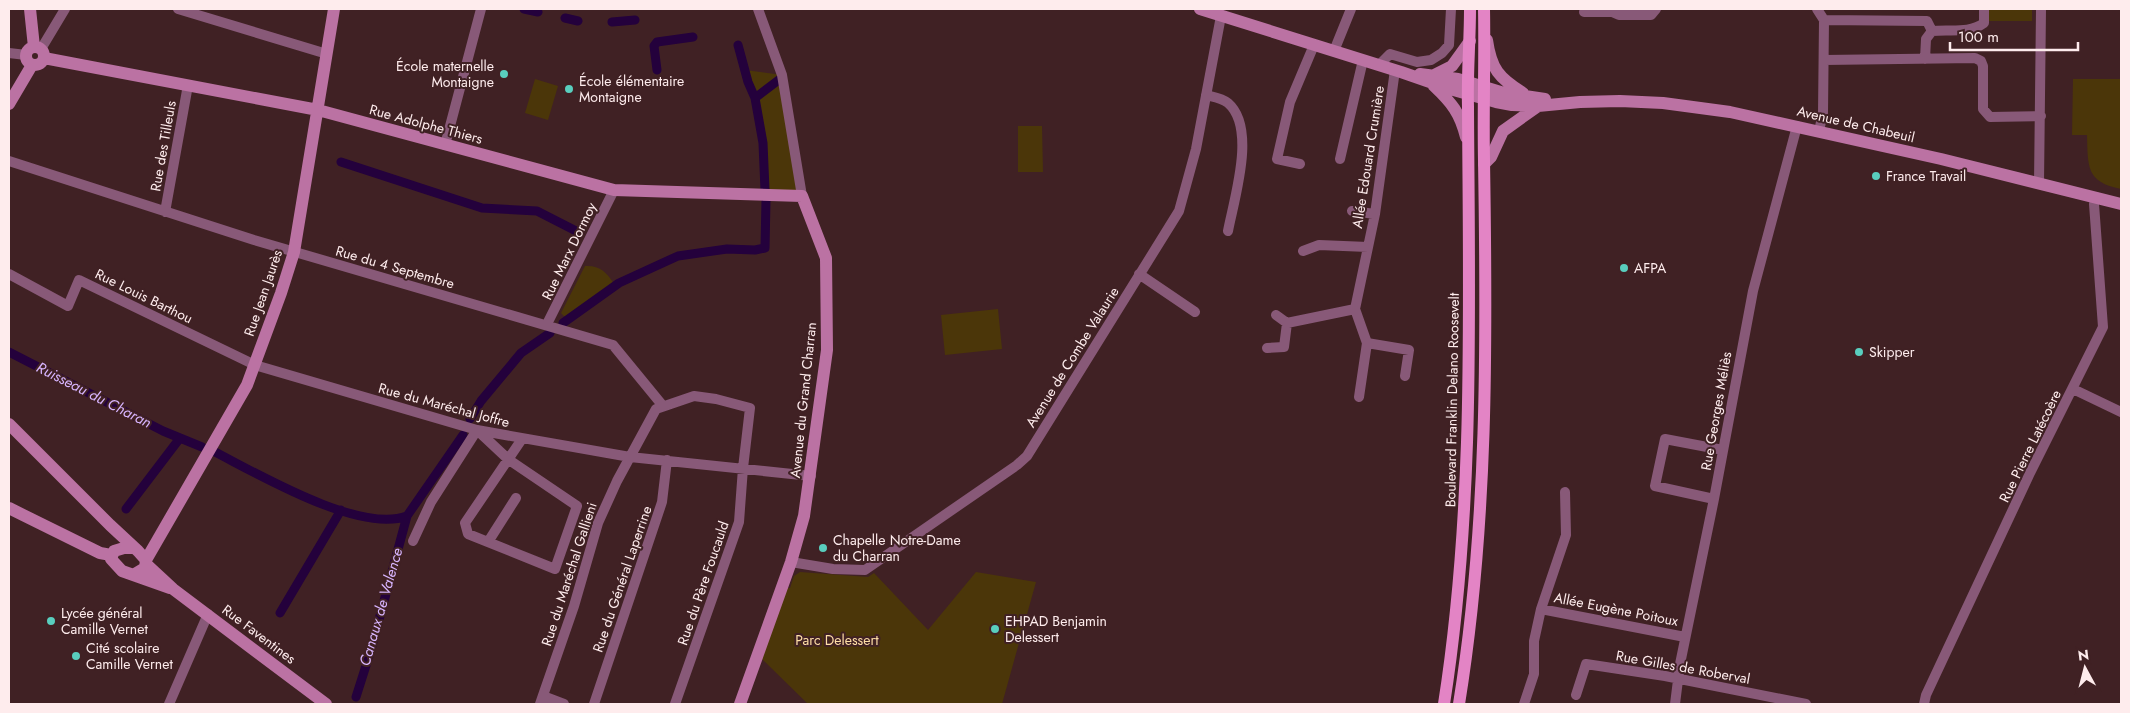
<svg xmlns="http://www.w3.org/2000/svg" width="2130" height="713" font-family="Jost,sans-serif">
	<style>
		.green { fill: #4b3609 }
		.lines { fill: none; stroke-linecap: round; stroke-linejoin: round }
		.canal { stroke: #24013c; stroke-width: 9 }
		.street { stroke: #885978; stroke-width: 10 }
		.secondary { stroke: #bb72a3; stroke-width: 12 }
		.primary { stroke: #e384c5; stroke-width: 12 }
		.poi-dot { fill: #59cebe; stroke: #402124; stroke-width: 2 }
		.labels { text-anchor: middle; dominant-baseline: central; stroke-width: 4; stroke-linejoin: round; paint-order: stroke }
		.poi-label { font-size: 14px; fill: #feeced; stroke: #402124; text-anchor: start }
		.street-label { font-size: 14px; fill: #feeced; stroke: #402124 }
		.park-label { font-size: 14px; fill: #ffdfa6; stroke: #402124 }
		.water-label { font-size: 15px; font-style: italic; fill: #d8b5ff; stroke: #402124 }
	</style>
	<rect width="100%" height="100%" fill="#402124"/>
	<path class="green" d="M 1988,9 L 2032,9 L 2032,21 L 1988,21 Z
		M 745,70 L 782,75 L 802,196 L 765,190 L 763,143 L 755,98 Z
		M 535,79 L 558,86 L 548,120 L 525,113 Z
		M 2073,79 L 2121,79 L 2121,189 C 2086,182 2088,167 2087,135 L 2072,135 Z
		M 1018,126 L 1042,126 L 1043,172 L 1018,172 Z
		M 585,266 C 599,265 607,272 614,284 L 566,318 L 561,313 Z
		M 998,309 L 1002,349 L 945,355 L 941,315 Z
		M 800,572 L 868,577 L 874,573 L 928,630 L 976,572 L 1036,582 L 1002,704 L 808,704 L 762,659 L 786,588 L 790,588 L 794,576 Z"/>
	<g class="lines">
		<path class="canal" d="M 524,9 L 538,12
			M 565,18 L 578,21
			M 612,22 L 635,20
			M 738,45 L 748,82 L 755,98 L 763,143 L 765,190
			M 657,70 L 654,46 L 657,42 L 693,37
			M 755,98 L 780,79
			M 341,162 L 482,208 L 537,211 L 580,233
			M 563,323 L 619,283 L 678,256 L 727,249 L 755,250 L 765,248 L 766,200
			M 9,352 L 163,431 L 202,447
			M 470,419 L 481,401 L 521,353 L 550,333
			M 215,452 C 258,474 360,534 407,516 L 463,435
			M 126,509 L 180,438
			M 280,613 L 341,510
			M 356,697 L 370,653 L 407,516"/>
		<path class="street" d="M 178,9 L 327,54
			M 758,9 L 782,75 L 802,196
			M 1817,9 L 1824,20 L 1823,113 L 1819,131
			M 1584,12 L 1612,12 L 1619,15 L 1651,15 L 1656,9
			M 1824,20 L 1927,21 L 1932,31
			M 1932,31 C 1950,29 1969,34 1984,23 L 1984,9
			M 41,49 L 65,9
			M 1334,51 L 1351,9
			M 9,53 L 26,55
			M 1925,59 L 1926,39 L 1932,31
			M 1824,60 L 1975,58 L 1981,61 L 1983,66 L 1983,109 L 1990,117 L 2041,116
			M 1379,65 L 1390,54 L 1417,62 L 1431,60 L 1442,53 L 1449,45 L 1451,9
			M 1206,95 C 1214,97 1222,98 1228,103 C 1257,128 1234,199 1228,231
			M 445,145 L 481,9
			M 1340,159 L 1363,60
			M 9,161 L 254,240 L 613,345 L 663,406
			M 1300,164 L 1277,159 L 1290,102 L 1314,45
			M 2039,183 L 2041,9
			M 1352,211 L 1375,214
			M 165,212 L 188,85
			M 1303,251 L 1319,245 L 1368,247
			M 9,274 L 68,306 L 79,280 L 255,365 L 477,430 L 630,457 L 811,476
			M 1139,274 L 1195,312
			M 1276,315 L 1287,323
			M 547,324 L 614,190
			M 1367,343 L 1409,350 L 1405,376
			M 1267,348 L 1284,347 L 1287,323 L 1355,309
			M 2073,389 L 2121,412
			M 1359,397 L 1367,343 L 1355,309 L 1375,214 L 1395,70
			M 1714,499 L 1655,486 L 1665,439 L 1723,450
			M 413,541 L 431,502 L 477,430 L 509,460 L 577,506 L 555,569 L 468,534 L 465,523 L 522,439
			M 488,542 L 516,498
			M 791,562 L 833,569 L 865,570 L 1017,465 L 1027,456 L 1179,211 L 1196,149 L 1221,16
			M 1541,609 L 1685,637
			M 1576,695 L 1586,664 L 1665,676 L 1806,704
			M 543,696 L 564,704
			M 169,704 L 208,614
			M 540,704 L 574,606 L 598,523 L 617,481 L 656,409 L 694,396 L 716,399 L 750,408 L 743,468 L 739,522 L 675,704
			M 594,704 L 662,502 L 667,460
			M 1524,704 L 1534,674 L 1534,641 L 1541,609 L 1566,535 L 1565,492
			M 1675,704 L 1680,664 L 1714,499 L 1753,291 L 1797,126
			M 1924,704 L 1926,695 L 2030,473 L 2103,327 L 2094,204 L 2096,197"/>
		<path class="secondary" d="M 30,9 L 34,47
			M 1200,9 L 1401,72 L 1450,89 L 1496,102 L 1512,105 L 1538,106 L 1580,102 L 1620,101 L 1663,103 L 1730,112 L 1941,159 L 2121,204
			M 1487,40 C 1491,69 1499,78 1523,93
			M26 56a9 9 0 1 1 18 0a9 9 0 1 1-18 0Z
			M 44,58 L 318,110 L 614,190 L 802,196 L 826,258 L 827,350 L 804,516 L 791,562 L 740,704
			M 1420,74 L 1458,79 L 1504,93 L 1545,99
			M 1432,76 L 1452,66 L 1470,41
			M 1434,86 C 1452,103 1460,113 1466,137
			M 9,104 L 32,65
			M 1484,164 L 1491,157 L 1503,131 L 1538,106
			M 9,424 L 110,525 L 138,551 L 146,560 L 145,568 L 135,574
			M 9,508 L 100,553 L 111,555
			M 134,548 L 124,548 L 114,551 L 111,559 L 122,571 L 170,588
			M 146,560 L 247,385 L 281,293 L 294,252 L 334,9
			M 146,564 L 173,589 L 326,704"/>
		<path class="primary" d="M 1444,704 C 1475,506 1469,307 1468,107 C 1467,74 1470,42 1470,9
			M 1459,704 C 1488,525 1487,342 1484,160 C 1483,110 1485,59 1484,9"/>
	</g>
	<g class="poi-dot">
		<circle cx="504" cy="74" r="5"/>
		<circle cx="569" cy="89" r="5"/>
		<circle cx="1876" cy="176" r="5"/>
		<circle cx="1624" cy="268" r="5"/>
		<circle cx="1859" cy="352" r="5"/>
		<circle cx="823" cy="548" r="5"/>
		<circle cx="51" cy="621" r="5"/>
		<circle cx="995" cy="629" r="5"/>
		<circle cx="76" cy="656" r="5"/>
	</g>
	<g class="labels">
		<g class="poi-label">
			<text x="494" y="66" text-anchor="end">École maternelle<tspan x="494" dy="16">Montaigne</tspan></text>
			<text x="579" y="81">École élémentaire<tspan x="579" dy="16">Montaigne</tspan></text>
			<text x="1886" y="176">France Travail</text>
			<text x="1634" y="268">AFPA</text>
			<text x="1869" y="352">Skipper</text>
			<text x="833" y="540">Chapelle Notre-Dame<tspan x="833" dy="16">du Charran</tspan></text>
			<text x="61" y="613">Lycée général<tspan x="61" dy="16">Camille Vernet</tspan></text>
			<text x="1005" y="621">EHPAD Benjamin<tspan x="1005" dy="16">Delessert</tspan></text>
			<text x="86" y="648">Cité scolaire<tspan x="86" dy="16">Camille Vernet</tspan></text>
		</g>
		<g class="street-label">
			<text transform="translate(426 124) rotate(15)">Rue Adolphe Thiers</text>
			<text transform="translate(1856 124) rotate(13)">Avenue de Chabeuil</text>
			<text transform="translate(163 146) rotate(-80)">Rue des Tilleuls</text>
			<text transform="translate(1368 157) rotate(-81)">Allée Edouard Crumière</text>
			<text transform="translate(569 251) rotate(-64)">Rue Marx Dormoy</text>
			<text transform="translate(395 267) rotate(16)">Rue du 4 Septembre</text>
			<text transform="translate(263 293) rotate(-71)">Rue Jean Jaurès</text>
			<text transform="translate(144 296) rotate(26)">Rue Louis Barthou</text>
			<text transform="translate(1072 357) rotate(-58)">Avenue de Combe Valaurie</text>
			<text transform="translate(803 400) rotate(-84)">Avenue du Grand Charran</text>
			<text transform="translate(1452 400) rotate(-89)">Boulevard Franklin Delano Roosevelt</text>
			<text transform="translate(444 405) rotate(15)">Rue du Maréchal Joffre</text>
			<text transform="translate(1716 411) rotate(-80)">Rue Georges Méliès</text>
			<text transform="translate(2030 446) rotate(-64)">Rue Pierre Latécoère</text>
			<text transform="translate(569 574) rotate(-72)">Rue du Maréchal Gallieni</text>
			<text transform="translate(622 579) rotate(-71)">Rue du Général Laperrine</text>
			<text transform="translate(703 583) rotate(-71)">Rue du Père Foucauld</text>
			<text transform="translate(1616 609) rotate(11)">Allée Eugène Poitoux</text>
			<text transform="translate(259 634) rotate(37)">Rue Faventines</text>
			<text transform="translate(1683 667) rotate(10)">Rue Gilles de Roberval</text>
		</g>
		<g class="park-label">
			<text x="837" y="640">Parc Delessert</text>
		</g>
		<g class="water-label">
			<text transform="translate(94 395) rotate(27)">Ruisseau du Charan</text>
			<text transform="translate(381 607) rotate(-74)">Canaux de Valence</text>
		</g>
	</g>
	<rect width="2130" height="713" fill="none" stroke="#feeced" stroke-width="20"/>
	<g transform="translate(2085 668) rotate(353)" stroke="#402124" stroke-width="4" paint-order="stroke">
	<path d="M0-4L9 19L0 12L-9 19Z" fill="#feeced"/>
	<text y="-8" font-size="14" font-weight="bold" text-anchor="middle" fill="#feeced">N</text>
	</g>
	<path d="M1950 42v8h128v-8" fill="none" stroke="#feeced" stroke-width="2.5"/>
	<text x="1958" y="42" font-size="15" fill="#feeced" stroke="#402124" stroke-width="4" paint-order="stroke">100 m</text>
</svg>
